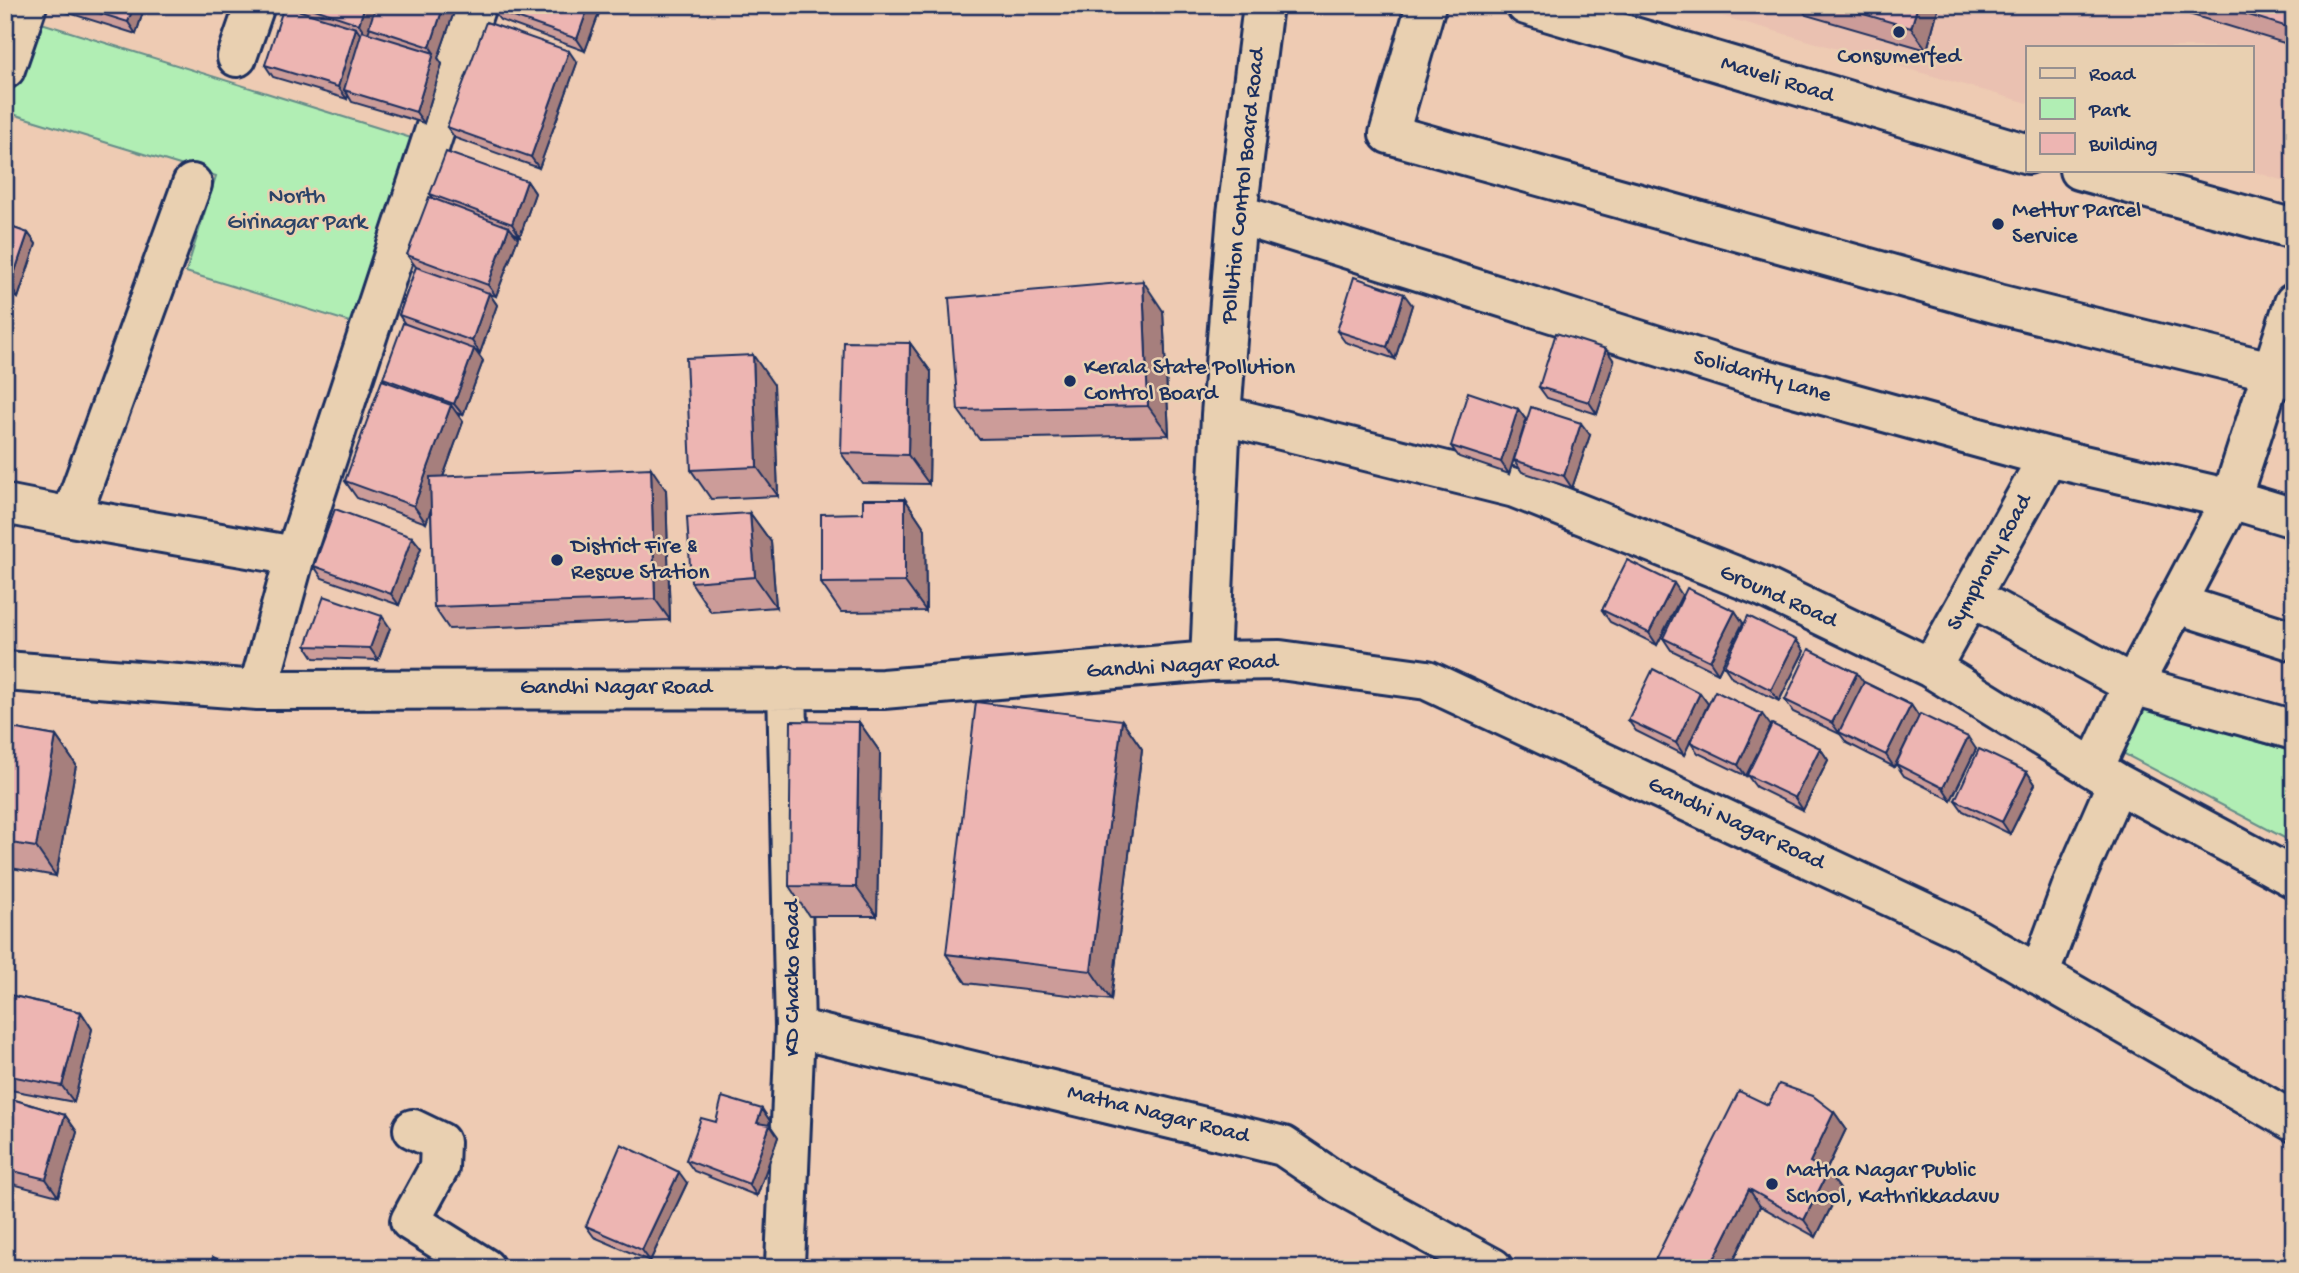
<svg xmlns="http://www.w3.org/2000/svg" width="2299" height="1273" font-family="'Gochi Hand',sans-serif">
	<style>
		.built { fill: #eac1b1 }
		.green { fill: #b1eeb4; stroke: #668e89; stroke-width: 2 }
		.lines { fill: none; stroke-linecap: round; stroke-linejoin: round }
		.minor-casing { stroke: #1b2f5e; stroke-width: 44 }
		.minor { stroke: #e9d0b1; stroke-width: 38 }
		.wall { fill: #cc9c99; stroke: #1b2f5e; stroke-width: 2 }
		.shaded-wall { fill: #a67f7d; stroke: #1b2f5e; stroke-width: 2 }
		.building { fill: #edb5b2; stroke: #1b2f5e; stroke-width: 2 }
		.poi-dot { fill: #1b2f5e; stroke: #e9d0b1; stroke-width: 2.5 }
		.labels { text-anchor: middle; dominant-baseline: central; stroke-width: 5; stroke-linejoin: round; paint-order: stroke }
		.poi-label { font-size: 23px; fill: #1b2f5e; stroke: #e9d0b1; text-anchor: start }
		.street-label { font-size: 23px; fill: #1b2f5e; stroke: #e9d0b1 }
		.park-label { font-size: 23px; fill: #2a4267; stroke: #e9d0b1 }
	</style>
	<rect width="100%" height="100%" fill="#eecbb3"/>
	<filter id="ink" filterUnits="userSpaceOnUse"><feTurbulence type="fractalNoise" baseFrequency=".0143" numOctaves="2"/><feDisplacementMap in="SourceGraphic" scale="14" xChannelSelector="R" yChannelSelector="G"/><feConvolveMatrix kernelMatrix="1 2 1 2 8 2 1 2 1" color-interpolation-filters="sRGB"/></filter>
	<g filter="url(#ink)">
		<path class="built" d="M 1683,5 L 2294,5 L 2294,184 L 2248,170 L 2252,170 L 2252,47 L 2028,47 L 2028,103 Z"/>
		<path class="green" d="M 35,21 L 411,138 L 353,323 L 186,272 L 216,176 L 6,112 Z
			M 2140,707 L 2294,752 L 2294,843 L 2117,750 Z"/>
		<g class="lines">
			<defs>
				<path id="minor" d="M 1426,5 L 1389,134 L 1998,304 L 2271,371 L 2294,380
					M 1526,5 L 2028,154
					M 237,57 L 255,5
					M 5,69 L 27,5
					M 2079,170 L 2294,229
					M 1237,214 L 1747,374 L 2048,457 L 2231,499 L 2294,518
					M 1221,415 L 1515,488 L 1763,587 L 1931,668 L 2117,783 L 2294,878
					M 5,504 L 71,517 L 295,556
					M 71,517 L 192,184
					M 1971,597 L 2133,685 L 2294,730
					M 2177,604 L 2294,641
					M 1210,661 L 1221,415 L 1237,214 L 1263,5
					M 1931,668 L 2048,457
					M 5,671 L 258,690 L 883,689 L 1210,661 L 1280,660 L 1427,680 L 1960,929 L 2294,1122
					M 258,690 L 295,556 L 476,5
					M 2094,768 L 2133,685 L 2231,499 L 2294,303
					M 2039,975 L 2074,881 L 2117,783
					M 795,1028 L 1283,1146 L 1339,1184 L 1493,1268
					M 413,1129 L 440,1142 L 439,1168 L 410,1221 L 485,1268
					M 783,1268 L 785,1264 L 795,1028 L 787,687"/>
			</defs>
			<use href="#minor" class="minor-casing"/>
			<use href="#minor" class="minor"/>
		</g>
		<path class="wall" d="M 51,5 L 145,5 L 136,34 L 53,8 Z
			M 292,5 L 449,5 L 454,12 L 438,58 L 442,64 L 424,123 L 352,102 L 348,95 L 347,99 L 273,77 L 265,65 L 296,10 Z
			M 493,5 L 602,5 L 585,51 L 500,20 L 491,9 Z
			M 1799,5 L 1939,5 L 1927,50 L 1806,15 Z
			M 2159,5 L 2294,5 L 2294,46 Z
			M 577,63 L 539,168 L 455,138 L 447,127 Z
			M 527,181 L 535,193 L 520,236 L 514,233 L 518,238 L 496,296 L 489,294 L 497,305 L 480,353 L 476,351 L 483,361 L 463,415 L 457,413 L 463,422 L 443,477 L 666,490 L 670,620 L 449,629 L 434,607 L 431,509 L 426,523 L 357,498 L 345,481 L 386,382 L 383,378 L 405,324 L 399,315 L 416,267 L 407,255 L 434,199 L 430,194 Z
			M 5,225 L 28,233 L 36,244 L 18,298 L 5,294 Z
			M 1412,305 L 1395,359 L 1345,342 L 1337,331 Z
			M 1163,311 L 1169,435 L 979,439 L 958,410 Z
			M 910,343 L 931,372 L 929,484 L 862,483 L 841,453 Z
			M 1614,361 L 1597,414 L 1547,398 L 1539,387 Z
			M 774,385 L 778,496 L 711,499 L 691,470 Z
			M 1518,409 L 1526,420 L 1509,474 L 1459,457 L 1451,446 Z
			M 1590,435 L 1572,488 L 1522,472 L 1514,460 Z
			M 905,499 L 925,529 L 926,611 L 841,612 L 821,583 L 863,513 Z
			M 750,513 L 771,542 L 776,607 L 711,612 L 691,582 Z
			M 412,537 L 421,548 L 399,605 L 322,578 L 314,566 Z
			M 1682,595 L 1657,645 L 1610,622 L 1602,610 Z
			M 1735,611 L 1743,623 L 1718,673 L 1671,650 L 1663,638 Z
			M 390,628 L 378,660 L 314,658 L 306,646 Z
			M 1796,640 L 1804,651 L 1779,701 L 1732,678 L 1724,666 Z
			M 1863,682 L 1911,705 L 1919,717 L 1976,749 L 1951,800 L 1904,776 L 1896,764 L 1894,767 L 1847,743 L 1840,734 L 1793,712 L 1785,700 Z
			M 1700,693 L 1708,704 L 1771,726 L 1746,776 L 1698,753 L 1690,742 L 1684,755 L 1636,731 L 1628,720 Z
			M 1122,720 L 1142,749 L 1111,1000 L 966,983 L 946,954 Z
			M 859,722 L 880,752 L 877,916 L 809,916 L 789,886 Z
			M 5,727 L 56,736 L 76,765 L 56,876 L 5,867 Z
			M 1820,748 L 1828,760 L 1803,810 L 1756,787 L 1747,775 Z
			M 2027,772 L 2035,784 L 2010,834 L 1963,811 L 1955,800 Z
			M 5,994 L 81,1012 L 92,1029 L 74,1102 L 5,1089 Z
			M 5,1097 L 65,1115 L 77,1132 L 58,1196 L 5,1182 Z
			M 1768,1105 L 1834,1112 L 1846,1129 L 1826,1171 L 1840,1189 L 1816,1237 L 1760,1206 L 1730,1268 L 1651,1268 Z
			M 762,1109 L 770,1121 L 769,1125 L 778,1137 L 757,1196 L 694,1171 L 686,1160 L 716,1122 Z
			M 687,1183 L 650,1261 L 594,1237 L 586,1226 Z"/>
		<path class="shaded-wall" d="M 134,5 L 145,5 L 136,34 L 128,22 Z
			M 365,5 L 378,5 L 367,36 L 359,24 Z
			M 444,5 L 449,5 L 454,12 L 438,58 L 442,64 L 424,123 L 416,112 L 434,53 L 430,47 Z
			M 589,5 L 602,5 L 585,51 L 577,39 Z
			M 1918,5 L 1939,5 L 1927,50 L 1911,28 Z
			M 356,28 L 364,40 L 344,90 L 348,95 L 347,99 L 338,87 Z
			M 569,51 L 577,63 L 539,168 L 531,157 Z
			M 527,181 L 535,193 L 520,236 L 512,224 Z
			M 509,227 L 518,238 L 496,296 L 488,285 Z
			M 28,233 L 36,244 L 18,298 L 10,286 Z
			M 1143,281 L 1163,311 L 1169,435 L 1148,406 Z
			M 489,293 L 497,305 L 480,353 L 472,341 Z
			M 1404,294 L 1412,305 L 1395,359 L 1387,347 Z
			M 910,343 L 931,372 L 929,484 L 908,455 Z
			M 474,349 L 483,361 L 463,415 L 454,404 Z
			M 1606,349 L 1614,361 L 1597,414 L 1589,402 Z
			M 753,355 L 774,385 L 778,496 L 757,467 Z
			M 451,405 L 463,422 L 426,523 L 414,506 Z
			M 1518,409 L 1526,420 L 1509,474 L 1501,462 Z
			M 1581,423 L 1590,435 L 1572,488 L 1564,476 Z
			M 651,468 L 666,490 L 670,620 L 655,599 Z
			M 905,499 L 925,529 L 926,611 L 905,582 Z
			M 750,513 L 771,542 L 776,607 L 755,577 Z
			M 412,537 L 421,548 L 399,605 L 391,594 Z
			M 1674,583 L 1682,595 L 1657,645 L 1649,633 Z
			M 1735,611 L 1743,623 L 1718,673 L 1710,661 Z
			M 382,616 L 390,628 L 378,660 L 370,648 Z
			M 1796,640 L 1804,651 L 1779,701 L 1771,690 Z
			M 1857,673 L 1865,684 L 1839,732 L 1840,734 L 1832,723 Z
			M 1700,693 L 1708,704 L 1684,755 L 1676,743 Z
			M 1911,705 L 1919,717 L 1894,767 L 1886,755 Z
			M 1762,714 L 1771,726 L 1746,776 L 1738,765 Z
			M 1122,720 L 1142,749 L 1111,1000 L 1091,971 Z
			M 859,722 L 880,752 L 877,916 L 856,887 Z
			M 56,736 L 76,765 L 56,876 L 36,847 Z
			M 1968,737 L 1976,749 L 1951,800 L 1943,788 Z
			M 1820,748 L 1828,760 L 1803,810 L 1795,798 Z
			M 2027,772 L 2035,784 L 2010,834 L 2002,822 Z
			M 81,1012 L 92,1029 L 74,1102 L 62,1086 Z
			M 762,1109 L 770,1121 L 765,1134 L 757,1123 Z
			M 1834,1112 L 1846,1129 L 1822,1179 L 1810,1162 Z
			M 65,1115 L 77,1132 L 58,1196 L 46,1179 Z
			M 770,1125 L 778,1137 L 757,1196 L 749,1184 Z
			M 679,1172 L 687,1183 L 650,1261 L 642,1250 Z
			M 1828,1172 L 1840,1189 L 1816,1237 L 1804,1220 Z
			M 1749,1189 L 1760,1206 L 1730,1268 L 1711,1268 L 1710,1267 Z"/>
		<path class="building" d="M 73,5 L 134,5 L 128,22 Z
			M 303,5 L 365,5 L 359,24 Z
			M 376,5 L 444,5 L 430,47 L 369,27 Z
			M 493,5 L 589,5 L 577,39 L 491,9 Z
			M 1833,5 L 1918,5 L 1911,28 Z
			M 2216,5 L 2294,5 L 2294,29 Z
			M 284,6 L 356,28 L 338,87 L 265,65 Z
			M 486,22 L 569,51 L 531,157 L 447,127 Z
			M 362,31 L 434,53 L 416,112 L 344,90 Z
			M 446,152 L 527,181 L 512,224 L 430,194 Z
			M 429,197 L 509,227 L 488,285 L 407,255 Z
			M 5,225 L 28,233 L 10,286 L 5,285 Z
			M 416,267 L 489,293 L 472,341 L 399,315 Z
			M 1354,277 L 1404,294 L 1387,347 L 1337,331 Z
			M 1143,281 L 1148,406 L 958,410 L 949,298 Z
			M 403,323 L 474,349 L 454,404 L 383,378 Z
			M 1556,333 L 1606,349 L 1589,402 L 1539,387 Z
			M 844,342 L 910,343 L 908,455 L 841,453 Z
			M 753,355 L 757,467 L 691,470 L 686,358 Z
			M 382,380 L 451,405 L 414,506 L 345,481 Z
			M 1468,392 L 1518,409 L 1501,462 L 1451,446 Z
			M 1531,407 L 1581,423 L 1564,476 L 1514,460 Z
			M 651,468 L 655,599 L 434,607 L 430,477 Z
			M 863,499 L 905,499 L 905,582 L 821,583 L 821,514 L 863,513 Z
			M 335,509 L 412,537 L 391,594 L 314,566 Z
			M 750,513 L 755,577 L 691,582 L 687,517 Z
			M 1627,560 L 1674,583 L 1649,633 L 1602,610 Z
			M 1687,588 L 1735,611 L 1710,661 L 1663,638 Z
			M 324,596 L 382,616 L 370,648 L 306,646 Z
			M 1748,616 L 1796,640 L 1771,690 L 1724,666 Z
			M 1809,649 L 1857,673 L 1832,723 L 1785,700 Z
			M 1653,669 L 1700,693 L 1676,743 L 1628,720 Z
			M 1864,682 L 1911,705 L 1886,755 L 1839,732 Z
			M 1715,691 L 1762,714 L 1738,765 L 1690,742 Z
			M 976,702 L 1122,720 L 1091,971 L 946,954 Z
			M 1920,714 L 1968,737 L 1943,788 L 1896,764 Z
			M 791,721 L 859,722 L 856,887 L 789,886 Z
			M 1772,724 L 1820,748 L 1795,798 L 1747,775 Z
			M 5,727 L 56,736 L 36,847 L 5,842 Z
			M 1979,749 L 2027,772 L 2002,822 L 1955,800 Z
			M 5,994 L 81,1012 L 62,1086 L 5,1075 L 5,1046 L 7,1046 L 10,1030 L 5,1029 Z
			M 1779,1084 L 1813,1096 L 1834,1112 L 1810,1162 L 1828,1172 L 1804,1220 L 1749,1189 L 1710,1267 L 1712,1268 L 1651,1268 L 1739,1091 L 1768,1105 Z
			M 5,1097 L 65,1115 L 46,1179 L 5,1169 Z
			M 722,1097 L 762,1109 L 757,1123 L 770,1125 L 749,1184 L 686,1160 L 701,1118 L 716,1122 Z
			M 621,1144 L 679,1172 L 642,1250 L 586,1226 Z
			M 213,1257 L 235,1268 L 208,1268 Z"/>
	</g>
	<g class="poi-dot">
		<circle cx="1899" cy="32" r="7"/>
		<circle cx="1998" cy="224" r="7"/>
		<circle cx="1070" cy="381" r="7"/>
		<circle cx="557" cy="560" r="7"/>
		<circle cx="1772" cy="1184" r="7"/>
	</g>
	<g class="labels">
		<g class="poi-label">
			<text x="1899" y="57" text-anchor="middle">Consumerfed</text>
			<text x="2012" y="211">Mettur Parcel<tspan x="2012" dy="26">Service</tspan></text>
			<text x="1084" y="368">Kerala State Pollution<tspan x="1084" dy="26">Control Board</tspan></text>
			<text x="571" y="547">District Fire &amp;<tspan x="571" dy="26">Rescue Station</tspan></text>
			<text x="1786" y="1171">Matha Nagar Public<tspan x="1786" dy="26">School, Kathrikkadavu</tspan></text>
		</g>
		<g class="street-label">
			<text transform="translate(1777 80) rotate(17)">Maveli Road</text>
			<text transform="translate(1244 186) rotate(-84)">Pollution Control Board Road</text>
			<text transform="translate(1762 377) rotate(16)">Solidarity Lane</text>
			<text transform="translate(1990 563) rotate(-61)">Symphony Road</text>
			<text transform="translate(1778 597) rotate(24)">Ground Road</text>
			<text transform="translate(1182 667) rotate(-3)">Gandhi Nagar Road</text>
			<text x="616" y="688">Gandhi Nagar Road</text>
			<text transform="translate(1736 824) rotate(25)">Gandhi Nagar Road</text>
			<text transform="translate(793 978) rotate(-90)">KD Chacko Road</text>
			<text transform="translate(1158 1115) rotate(14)">Matha Nagar Road</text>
		</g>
		<g class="park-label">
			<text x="297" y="197">North<tspan x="297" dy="26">Girinagar Park</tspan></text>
		</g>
	</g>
	<rect width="2299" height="1273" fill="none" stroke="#e9d0b1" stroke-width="28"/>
	<rect x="14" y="14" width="2271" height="1245" fill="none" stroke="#1b2f5e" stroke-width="2.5" filter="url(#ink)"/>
	<rect x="2026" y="46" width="228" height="126" fill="#e9d0b1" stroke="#979090" stroke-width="2"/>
	<rect x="2040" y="68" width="35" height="10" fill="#e9d0b1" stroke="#979090" stroke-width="2"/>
	<text x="2089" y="80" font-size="21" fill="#1b2f5e">Road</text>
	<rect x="2040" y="98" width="35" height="21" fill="#b1eeb4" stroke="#979090" stroke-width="2"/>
	<text x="2089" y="116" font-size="21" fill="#1b2f5e">Park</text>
	<rect x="2040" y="133" width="35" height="21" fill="#edb5b2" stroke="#979090" stroke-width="2"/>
	<text x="2089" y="150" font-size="21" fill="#1b2f5e">Building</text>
</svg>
